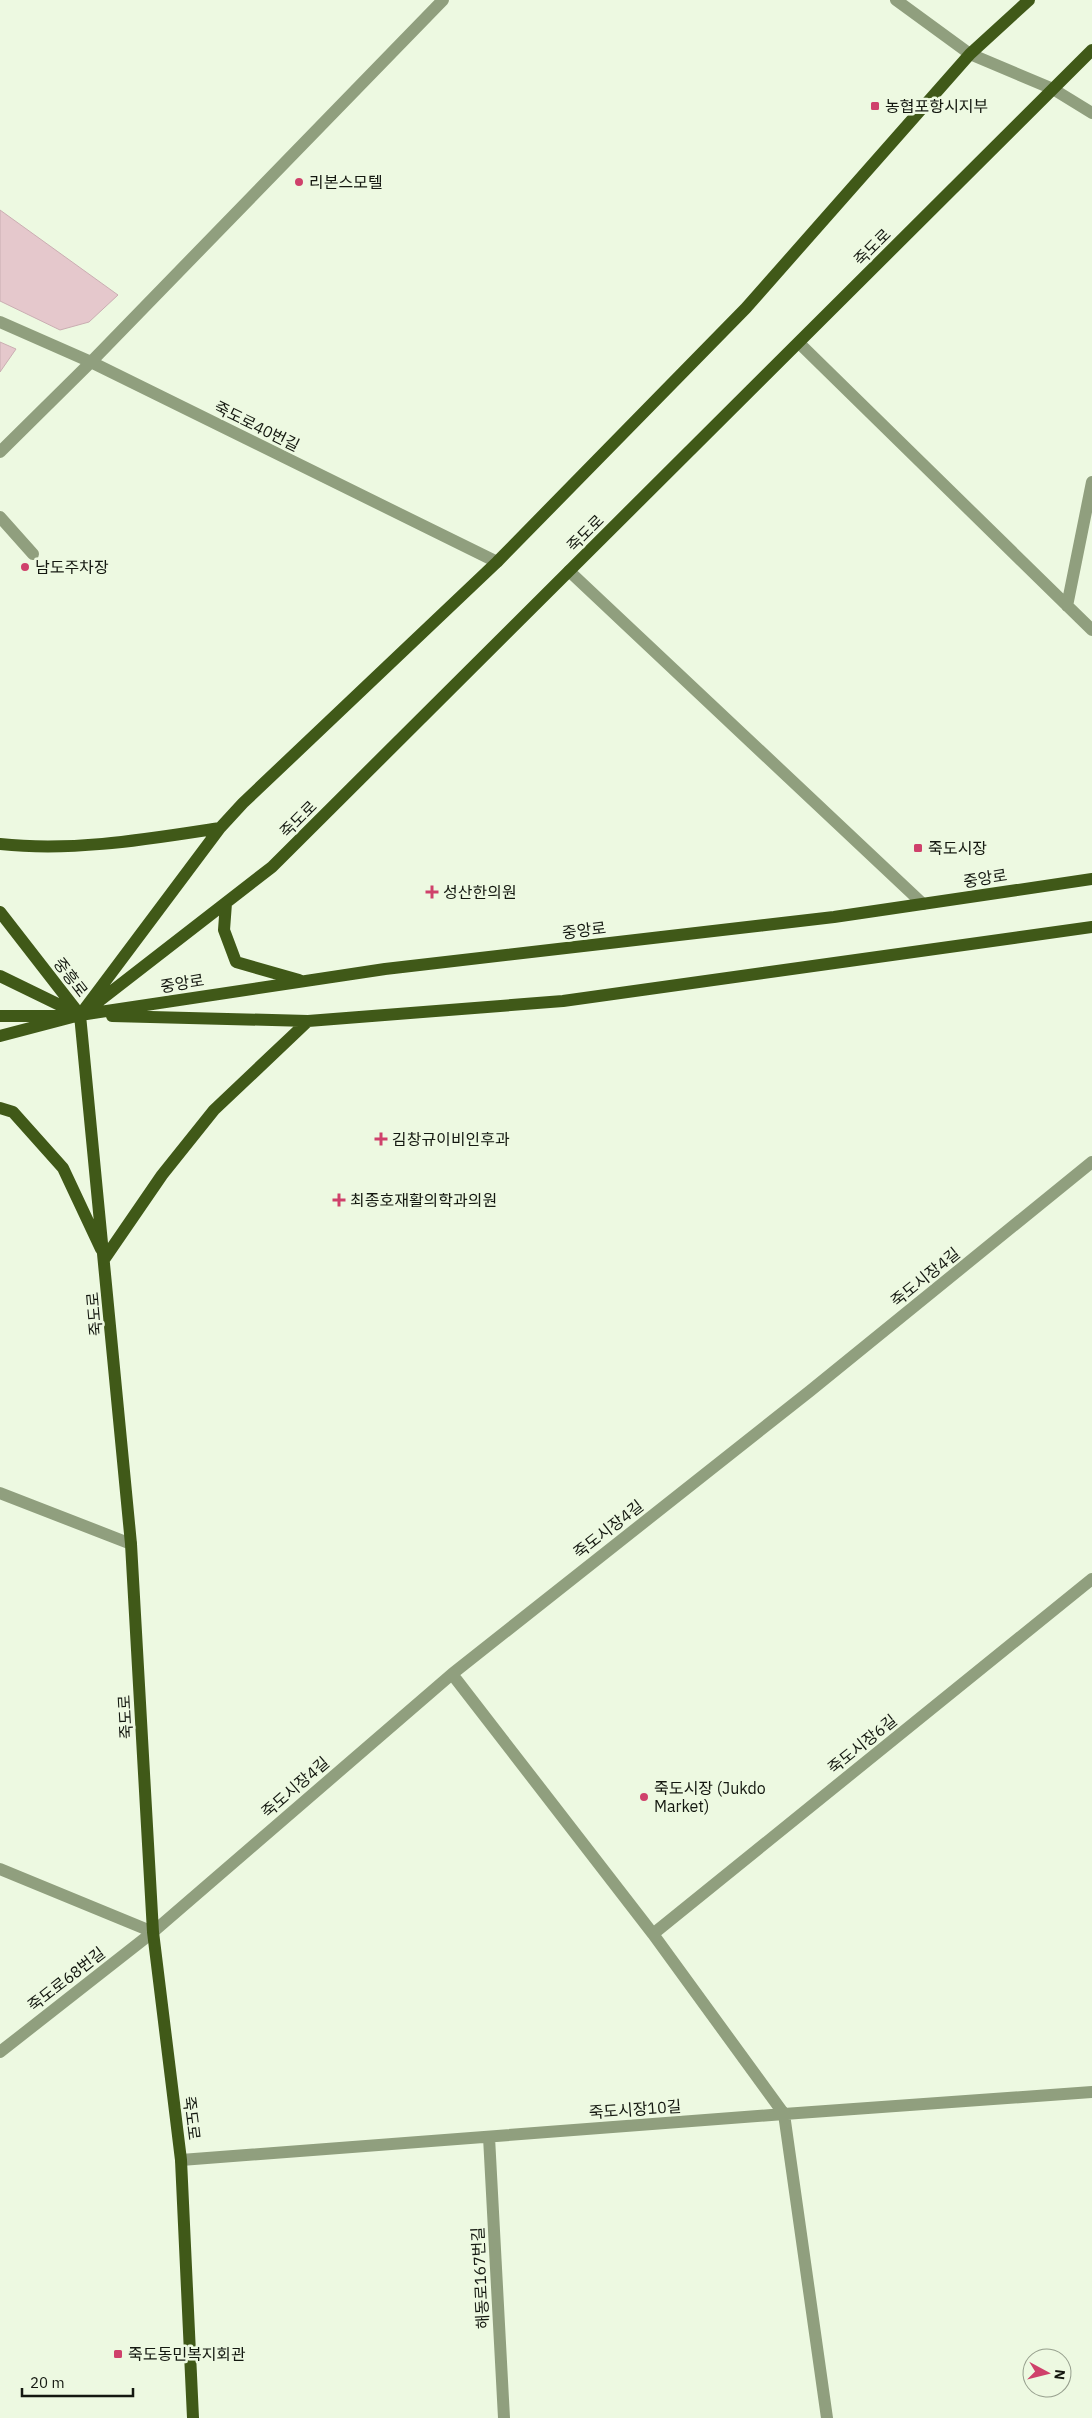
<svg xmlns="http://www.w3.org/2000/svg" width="1092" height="2418" font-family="'IBM Plex Sans','Noto Sans KR',sans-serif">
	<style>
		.building { fill: #e5c8cc; stroke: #caaeb2 }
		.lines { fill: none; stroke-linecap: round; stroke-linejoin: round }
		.minor { stroke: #909f7e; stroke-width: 12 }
		.major { stroke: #405918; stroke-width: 12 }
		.poi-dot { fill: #cf416b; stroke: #edf9e1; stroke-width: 2 }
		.labels { text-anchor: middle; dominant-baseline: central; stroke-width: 5; stroke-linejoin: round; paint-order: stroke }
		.poi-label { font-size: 16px; fill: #141810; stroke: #edf9e1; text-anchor: start }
		.street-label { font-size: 16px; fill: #141810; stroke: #edf9e1 }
	</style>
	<rect width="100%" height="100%" fill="#edf9e1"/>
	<path class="building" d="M 0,210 L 118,295 L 89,322 L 60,330 L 0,301 Z
		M 0,342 L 16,349 L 0,372 Z"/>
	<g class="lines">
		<path class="minor" d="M 896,0 L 970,54 L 1053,89 L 1092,113
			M 0,322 L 91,362 L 497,562
			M 799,343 L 1092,630
			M 0,452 L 91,362 L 443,0
			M 0,517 L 33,554
			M 569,571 L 923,904
			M 1067,606 L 1092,482
			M 0,1493 L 131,1544
			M 452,1674 L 653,1934 L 784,2114 L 827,2418
			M 0,1869 L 153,1932
			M 653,1934 L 1092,1579
			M 0,2052 L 153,1932 L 452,1674 L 810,1391 L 1092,1162
			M 489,2137 L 504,2418
			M 181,2160 L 784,2114 L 1092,2092"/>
		<path class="major" d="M 0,844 C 74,852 148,839 220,828
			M 226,903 L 224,930 L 236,962 L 299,980
			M 0,912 L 80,1015
			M 0,976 L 78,1014
			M 94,1005 L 272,867 L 1092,50
			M 0,1016 L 60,1016
			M 112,1016 L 308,1021 L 563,1001 L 1092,927
			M 0,1036 L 80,1015 L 385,969 L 834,917 L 1092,879
			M 0,1108 L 13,1112 L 63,1168 L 101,1249
			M 105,1258 L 162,1175 L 214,1110 L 308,1021
			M 193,2418 L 181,2160 L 153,1932 L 131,1544 L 80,1015 L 220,828 L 243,803 L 497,562 L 746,308 L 970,54 L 1029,0"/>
	</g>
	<g class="poi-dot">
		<rect x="870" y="101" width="10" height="10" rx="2.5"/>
		<circle cx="299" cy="182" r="5"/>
		<circle cx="25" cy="567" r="5"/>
		<rect x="913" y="843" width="10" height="10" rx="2.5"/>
		<path d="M429.5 884.5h5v5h5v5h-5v5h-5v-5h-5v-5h5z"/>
		<path d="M378.5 1131.5h5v5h5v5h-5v5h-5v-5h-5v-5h5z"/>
		<path d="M336.5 1192.5h5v5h5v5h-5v5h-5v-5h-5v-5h5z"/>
		<circle cx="644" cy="1797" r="5"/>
		<rect x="113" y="2349" width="10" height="10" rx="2.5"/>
	</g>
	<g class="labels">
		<g class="poi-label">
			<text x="885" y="106">농협포항시지부</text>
			<text x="309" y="182">리본스모텔</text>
			<text x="35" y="567">남도주차장</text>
			<text x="928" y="848">죽도시장</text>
			<text x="443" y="892">성산한의원</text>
			<text x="392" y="1139">김창규이비인후과</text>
			<text x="350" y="1200">최종호재활의학과의원</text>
			<text x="654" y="1788">죽도시장 (Jukdo<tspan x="654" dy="18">Market)</tspan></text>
			<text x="128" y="2354">죽도동민복지회관</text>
		</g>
		<g class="street-label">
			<text transform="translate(872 247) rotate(-45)">죽도로</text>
			<text transform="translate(257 426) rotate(26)">죽도로40번길</text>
			<text transform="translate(585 533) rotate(-45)">죽도로</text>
			<text transform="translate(298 819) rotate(-45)">죽도로</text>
			<text transform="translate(985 878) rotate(-9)">중앙로</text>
			<text transform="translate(584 930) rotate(-7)">중앙로</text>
			<text transform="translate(71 977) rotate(52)">중흥로</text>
			<text transform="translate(182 983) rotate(-9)">중앙로</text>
			<text transform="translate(925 1277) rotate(-39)">죽도시장4길</text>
			<text transform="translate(94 1314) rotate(-95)">죽도로</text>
			<text transform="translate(608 1529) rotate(-38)">죽도시장4길</text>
			<text transform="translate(125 1717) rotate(-93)">죽도로</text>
			<text transform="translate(862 1744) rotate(-39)">죽도시장6길</text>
			<text transform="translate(295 1787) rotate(-41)">죽도시장4길</text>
			<text transform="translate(66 1979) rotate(-38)">죽도로68번길</text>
			<text transform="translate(635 2109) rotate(-4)">죽도시장10길</text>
			<text transform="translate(192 2118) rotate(83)">죽도로</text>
			<text transform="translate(480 2278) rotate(-93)">해동로167번길</text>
		</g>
	</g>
	<g transform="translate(1047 2373) rotate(97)"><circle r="24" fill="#edf9e1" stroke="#969f8d"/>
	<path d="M0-4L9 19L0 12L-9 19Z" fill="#cf416b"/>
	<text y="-8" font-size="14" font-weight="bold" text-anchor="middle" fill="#141810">N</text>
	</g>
	<path d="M22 2388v8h111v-8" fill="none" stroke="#141810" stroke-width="2.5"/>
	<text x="30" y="2388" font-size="15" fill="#141810" stroke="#edf9e1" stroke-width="4" paint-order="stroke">20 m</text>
</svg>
